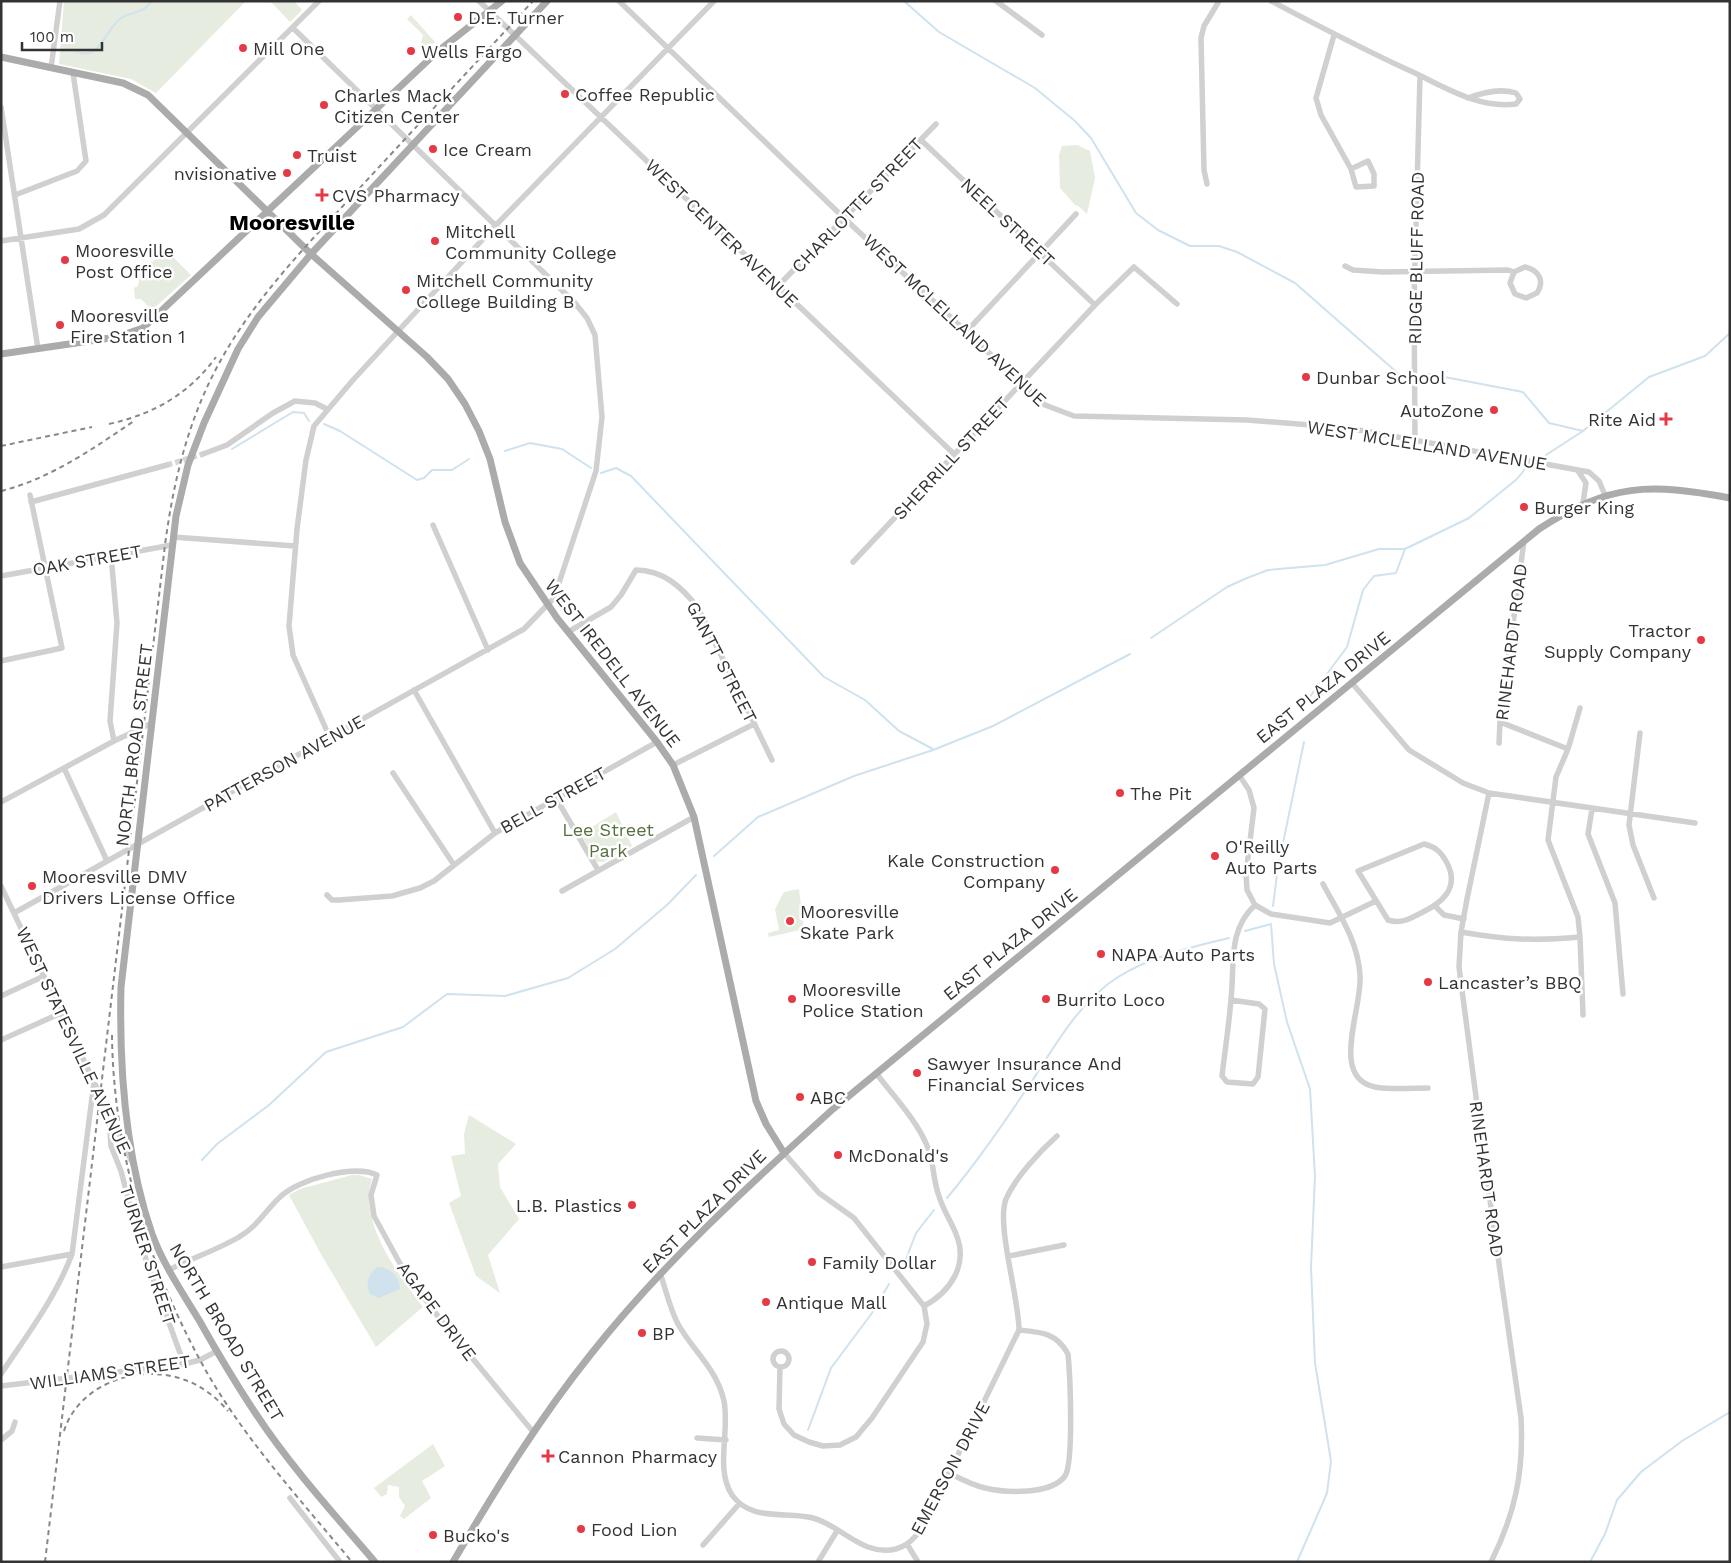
<svg xmlns="http://www.w3.org/2000/svg" width="1731" height="1563" font-family="'Work Sans',sans-serif">
	<style>
		.green { fill: #e6ecdf }
		.water { fill: #cfe2ee }
		.lines { fill: none; stroke-linecap: round; stroke-linejoin: round }
		.stream { stroke: #cfe2ee; stroke-width: 2 }
		.minor-tunnel { stroke: #d6d6d6; stroke-width: 5.5; stroke-dasharray: 5.5 3; stroke-linecap: butt }
		.minor { stroke: #d0d0d0; stroke-width: 5.5 }
		.major { stroke: #ababab; stroke-width: 7 }
		.rail { stroke: #888; stroke-width: 2; stroke-dasharray: 5 4; stroke-linecap: butt }
		.poi-dot { fill: #e63946; stroke: #fff; stroke-width: 2 }
		.labels { text-anchor: middle; dominant-baseline: central; stroke-width: 5; stroke-linejoin: round; paint-order: stroke }
		.poi-label { font-size: 18px; fill: #333; stroke: #fff; text-anchor: start }
		.street-label { font-size: 18px; fill: #333; stroke: #fff }
		.park-label { font-size: 18px; fill: #56703f; stroke: #fff }
		.district-label { font-size: 22px; font-weight: bold; fill: #000; stroke: #fff }
	</style>
	<rect width="100%" height="100%" fill="#fff"/>
	<path class="green" d="M 64,1 L 246,1 L 156,93 L 131,79 L 59,64 Z
		M 270,1 L 294,1 L 302,10 L 290,22 Z
		M 411,15 L 435,42 L 427,49 L 421,43 L 423,35 L 407,19 Z
		M 1077,145 L 1090,151 L 1095,178 L 1087,214 L 1077,205 L 1076,206 L 1060,188 L 1059,155 L 1062,146 Z
		M 167,251 L 191,275 L 152,310 L 141,299 L 135,299 L 134,288 L 138,286 L 141,270 Z
		M 616,812 L 632,846 L 603,862 L 597,862 L 581,834 Z
		M 799,889 L 804,929 L 769,937 L 768,933 L 779,930 L 775,909 L 784,892 Z
		M 469,1115 L 516,1144 L 498,1164 L 500,1187 L 519,1219 L 488,1255 L 500,1293 L 476,1276 L 449,1203 L 461,1196 L 451,1156 L 465,1154 L 464,1134 Z
		M 352,1175 L 359,1175 L 372,1179 C 358,1222 398,1274 423,1307 L 376,1347 L 322,1256 L 289,1195 L 300,1189 Z
		M 433,1444 L 445,1466 L 422,1481 L 431,1498 L 404,1519 L 400,1516 L 405,1506 L 399,1497 L 399,1487 L 388,1485 L 387,1494 L 381,1497 L 374,1488 Z"/>
	<path class="water" d="M 377,1267 C 390,1266 400,1278 400,1289 L 379,1298 L 370,1294 C 365,1284 368,1274 377,1267 Z"/>
	<g class="lines">
		<path class="stream" d="M 904,1 L 939,32 L 1035,88 L 1075,121 L 1091,138 L 1136,213 L 1158,230 L 1190,246 L 1219,246 L 1237,252 L 1295,283 L 1401,376
			M 74,50 C 99,65 105,29 121,18 C 130,12 146,13 151,1
			M 1429,374 L 1523,392 L 1549,423 L 1583,431
			M 324,424 L 340,431 L 417,480 L 424,478 L 432,470 L 452,470 L 469,459
			M 232,449 L 293,412 L 304,413 L 309,421
			M 505,451 L 530,443 L 562,449 L 591,468
			M 1546,455 L 1583,431 L 1649,377 L 1705,356 L 1730,333
			M 601,473 L 616,468 L 631,476 L 824,677 L 865,700 L 899,731 L 933,749
			M 1151,638 L 1227,587 L 1247,578 L 1268,570 L 1325,565 L 1379,549 L 1405,549 L 1469,518 L 1517,479 L 1525,469
			M 1309,698 L 1347,647 L 1363,590 L 1374,576 L 1396,573 L 1405,549
			M 714,856 L 758,817 L 854,776 L 933,750 L 993,726 L 1130,654
			M 1273,906 L 1278,867 L 1304,742
			M 1245,931 L 1271,924 L 1274,964 L 1287,1022 L 1310,1089 L 1315,1176 L 1311,1267 L 1315,1363 L 1331,1461 L 1327,1493 L 1297,1562
			M 202,1160 L 217,1144 L 269,1105 L 326,1052 L 403,1027 L 447,994 L 505,996 L 568,978 L 615,949 L 667,905 L 696,875
			M 947,1198 C 978,1161 1005,1121 1032,1081 C 1056,1044 1080,1001 1118,977 C 1152,956 1191,947 1229,938
			M 903,1267 L 916,1233 L 934,1210
			M 808,1430 L 831,1368 L 872,1313 L 889,1284
			M 1590,1562 L 1605,1534 L 1617,1500 L 1641,1472 L 1682,1441 L 1730,1412"/>
		<path class="minor-tunnel" d="M 167,465 L 203,454"/>
		<path class="minor" d="M 479,1 L 954,454
			M 619,1 L 844,218 L 1045,405 L 1074,416 L 1247,420 L 1348,428 L 1589,472 L 1599,481 L 1605,495
			M 996,1 L 1042,35
			M 1271,1 C 1319,26 1366,51 1415,73 C 1446,88 1480,109 1516,104 L 1520,99 L 1516,93 C 1500,88 1484,92 1468,98
			M 1334,35 L 1316,98 L 1321,115 L 1351,169
			M 51,68 L 60,1
			M 1,107 L 38,349
			M 921,140 L 1095,305
			M 1368,161 L 1374,174 L 1374,186 L 1356,187 L 1351,169 Z
			M 1207,184 L 1204,170 L 1201,38 L 1204,26 L 1219,1
			M 15,195 L 77,171 L 86,161 L 73,73
			M 1,241 L 79,229 L 104,215 L 319,1
			M 1345,266 L 1353,270 L 1383,272 L 1508,270 L 1514,272 L 1525,267 C 1539,270 1545,281 1537,293 L 1526,298 L 1515,294 L 1510,283 L 1514,272
			M 778,286 L 936,124
			M 966,332 L 1076,214
			M 1415,440 L 1414,299 L 1420,76
			M 203,454 L 227,445 L 273,413 L 295,401 L 315,403 L 327,409
			M 1578,471 L 1586,483 L 1583,503
			M 31,502 L 167,465
			M 433,525 L 488,650
			M 173,537 L 295,546
			M 111,555 L 117,623 L 110,721 L 114,741
			M 853,562 L 1095,305 L 1134,267 L 1177,304
			M 1,576 L 172,545
			M 568,632 L 611,607 L 621,595 L 636,570 C 663,570 682,587 698,608 L 772,760
			M 1,661 L 62,648 L 30,495
			M 1352,683 L 1409,750 L 1463,783 L 1489,793 L 1695,823
			M 414,690 L 495,833
			M 1500,722 L 1568,749 L 1580,708
			M 1640,733 L 1629,825 L 1633,845 L 1654,898
			M 330,738 L 293,655 L 289,626 L 297,529 L 306,460 L 314,426 L 353,380 L 496,225 L 714,1
			M 1499,743 L 1500,722 L 1524,541
			M 673,765 L 754,724
			M 64,768 L 107,861
			M 393,773 L 454,865
			M 1239,775 L 1249,790 L 1254,808 L 1246,874 L 1247,890 L 1255,905 L 1271,914 L 1330,923 L 1376,901
			M 1489,793 L 1467,899 L 1461,932 L 1459,967 L 1484,1158 L 1521,1418 C 1524,1472 1515,1514 1491,1562
			M 556,798 L 598,870
			M 1,802 L 114,741 L 152,723
			M 1592,809 L 1588,834 L 1615,903 L 1623,994
			M 1424,844 C 1436,847 1441,852 1447,863 C 1460,888 1442,903 1421,913 C 1409,919 1401,924 1388,920 L 1358,871 Z
			M 1323,884 C 1339,914 1358,941 1360,975 C 1363,1007 1329,1078 1375,1087 C 1391,1090 1411,1088 1428,1088
			M 1,886 L 132,1162
			M 562,891 L 694,817
			M 327,895 L 332,900 L 339,900 L 392,896 L 420,888 L 434,881 L 495,833 L 657,742
			M 1435,906 L 1444,915 L 1464,919
			M 14,913 L 524,629 L 554,598 L 596,471 L 602,417 L 595,335 L 587,318 L 575,303 L 293,28
			M 1461,932 C 1506,940 1535,941 1580,937 L 1578,917 L 1548,840 L 1556,777 L 1568,749
			M 1580,937 L 1583,1015
			M 1,996 L 44,976
			M 1231,1000 L 1259,1004 L 1265,1009 L 1258,1077 L 1253,1084 L 1227,1082 L 1222,1076 C 1225,1050 1229,1025 1231,999 C 1235,965 1227,931 1255,905
			M 1,1040 L 61,1013
			M 876,1073 C 894,1097 917,1120 928,1148 C 934,1163 933,1181 939,1196 C 943,1210 951,1221 956,1234 C 969,1265 950,1292 924,1306
			M 109,1118 L 111,1146 L 121,1171 L 140,1243 L 184,1364
			M 1009,1256 L 1064,1245
			M 1,1267 L 72,1254
			M 169,1270 C 192,1258 217,1250 239,1237 C 257,1227 266,1210 280,1197 C 298,1179 355,1164 377,1175 L 371,1195 L 374,1216 L 403,1269 L 440,1319 L 534,1433
			M 660,1273 C 666,1290 670,1309 678,1324 C 693,1351 717,1369 724,1401 C 730,1431 715,1469 732,1495 C 751,1522 786,1511 813,1518 C 842,1526 863,1557 896,1549 C 914,1544 921,1529 929,1514 L 1019,1330 C 1019,1297 996,1225 1006,1199 C 1015,1178 1040,1151 1057,1136
			M773 1359a8 8 0 1 1 16 0a8 8 0 1 1-16 0Z
			M 780,1367 L 779,1409 L 784,1424 L 794,1435 L 809,1442 L 823,1446 L 840,1445 L 856,1437 L 872,1418 L 923,1342 L 927,1324 L 924,1306 L 854,1218 L 819,1193 L 784,1153
			M 1,1374 C 27,1335 56,1297 72,1254 L 94,1082
			M 1,1386 L 184,1364 L 200,1360 L 217,1351
			M 697,1438 L 726,1440
			M 1,1440 L 12,1431 L 15,1422
			M 949,1473 C 961,1479 972,1485 985,1488 C 1006,1493 1051,1495 1065,1476 C 1074,1462 1070,1374 1068,1354 C 1057,1333 1041,1332 1019,1330
			M 290,1498 L 340,1562
			M 907,1544 L 918,1562
			M 703,1545 L 739,1504
			M 818,1562 L 837,1531"/>
		<path class="major" d="M 1,57 L 123,83 L 148,95 L 311,254 L 427,357 L 448,379 L 465,404 L 479,431 L 490,459 L 505,522 L 520,563 L 557,618 L 657,742 L 673,765 L 694,817 L 756,1101 L 766,1124 L 784,1153
			M 1,354 L 117,337 L 143,328 L 437,52 L 502,1
			M 375,1562 C 334,1514 291,1467 256,1414 C 236,1384 217,1352 199,1320 C 182,1292 163,1264 152,1234 C 125,1155 119,1069 121,987 L 176,516 L 188,465 L 204,423 L 238,349 L 258,317 L 311,254 L 547,1
			M 453,1562 C 495,1490 539,1419 591,1354 C 662,1264 748,1186 833,1109 L 1539,529 C 1610,483 1649,483 1730,498"/>
		<path class="rail" d="M 109,424 C 154,414 189,394 216,357
			M 1,446 L 92,427
			M 1,491 C 50,479 94,448 134,421
			M 112,1035 C 113,1146 147,1263 200,1360 C 239,1433 299,1498 352,1562
			M 64,1431 C 79,1383 140,1363 185,1380 C 202,1386 217,1398 228,1411
			M 45,1562 L 165,545 C 173,484 187,424 216,369 C 251,302 305,247 356,192 C 415,128 474,65 533,1"/>
	</g>
	<g class="poi-dot">
		<circle cx="458" cy="17" r="5"/>
		<circle cx="243" cy="48" r="5"/>
		<circle cx="411" cy="51" r="5"/>
		<circle cx="565" cy="94" r="5"/>
		<circle cx="324" cy="105" r="5"/>
		<circle cx="433" cy="149" r="5"/>
		<circle cx="297" cy="155" r="5"/>
		<circle cx="287" cy="173" r="5"/>
		<path d="M319.5 187.5h5v5h5v5h-5v5h-5v-5h-5v-5h5z"/>
		<circle cx="435" cy="241" r="5"/>
		<circle cx="65" cy="260" r="5"/>
		<circle cx="406" cy="290" r="5"/>
		<circle cx="60" cy="325" r="5"/>
		<circle cx="1306" cy="377" r="5"/>
		<circle cx="1494" cy="410" r="5"/>
		<path d="M1663.5 411.5h5v5h5v5h-5v5h-5v-5h-5v-5h5z"/>
		<circle cx="1524" cy="507" r="5"/>
		<circle cx="1701" cy="640" r="5"/>
		<circle cx="1120" cy="793" r="5"/>
		<circle cx="1215" cy="856" r="5"/>
		<circle cx="1055" cy="870" r="5"/>
		<circle cx="32" cy="886" r="5"/>
		<circle cx="790" cy="921" r="5"/>
		<circle cx="1101" cy="954" r="5"/>
		<circle cx="1428" cy="982" r="5"/>
		<circle cx="792" cy="999" r="5"/>
		<circle cx="1046" cy="999" r="5"/>
		<circle cx="917" cy="1073" r="5"/>
		<circle cx="800" cy="1097" r="5"/>
		<circle cx="838" cy="1155" r="5"/>
		<circle cx="632" cy="1205" r="5"/>
		<circle cx="812" cy="1262" r="5"/>
		<circle cx="766" cy="1302" r="5"/>
		<circle cx="642" cy="1333" r="5"/>
		<path d="M545.5 1448.5h5v5h5v5h-5v5h-5v-5h-5v-5h5z"/>
		<circle cx="581" cy="1529" r="5"/>
		<circle cx="433" cy="1535" r="5"/>
	</g>
	<g class="labels">
		<g class="poi-label">
			<text x="468" y="17">D.E. Turner</text>
			<text x="253" y="48">Mill One</text>
			<text x="421" y="51">Wells Fargo</text>
			<text x="575" y="94">Coffee Republic</text>
			<text x="334" y="95">Charles Mack<tspan x="334" dy="21">Citizen Center</tspan></text>
			<text x="443" y="149">Ice Cream</text>
			<text x="307" y="155">Truist</text>
			<text x="277" y="173" text-anchor="end">nvisionative</text>
			<text x="332" y="195">CVS Pharmacy</text>
			<text x="445" y="231">Mitchell<tspan x="445" dy="21">Community College</tspan></text>
			<text x="75" y="250">Mooresville<tspan x="75" dy="21">Post Office</tspan></text>
			<text x="416" y="280">Mitchell Community<tspan x="416" dy="21">College Building B</tspan></text>
			<text x="70" y="315">Mooresville<tspan x="70" dy="21">Fire Station 1</tspan></text>
			<text x="1316" y="377">Dunbar School</text>
			<text x="1484" y="410" text-anchor="end">AutoZone</text>
			<text x="1656" y="419" text-anchor="end">Rite Aid</text>
			<text x="1534" y="507">Burger King</text>
			<text x="1691" y="630" text-anchor="end">Tractor<tspan x="1691" dy="21">Supply Company</tspan></text>
			<text x="1130" y="793">The Pit</text>
			<text x="1225" y="846">O'Reilly<tspan x="1225" dy="21">Auto Parts</tspan></text>
			<text x="1045" y="860" text-anchor="end">Kale Construction<tspan x="1045" dy="21">Company</tspan></text>
			<text x="42" y="876">Mooresville DMV<tspan x="42" dy="21">Drivers License Office</tspan></text>
			<text x="800" y="911">Mooresville<tspan x="800" dy="21">Skate Park</tspan></text>
			<text x="1111" y="954">NAPA Auto Parts</text>
			<text x="1438" y="982">Lancaster’s BBQ</text>
			<text x="802" y="989">Mooresville<tspan x="802" dy="21">Police Station</tspan></text>
			<text x="1056" y="999">Burrito Loco</text>
			<text x="927" y="1063">Sawyer Insurance And<tspan x="927" dy="21">Financial Services</tspan></text>
			<text x="810" y="1097">ABC</text>
			<text x="848" y="1155">McDonald's</text>
			<text x="622" y="1205" text-anchor="end">L.B. Plastics</text>
			<text x="822" y="1262">Family Dollar</text>
			<text x="776" y="1302">Antique Mall</text>
			<text x="652" y="1333">BP</text>
			<text x="558" y="1456">Cannon Pharmacy</text>
			<text x="591" y="1529">Food Lion</text>
			<text x="443" y="1535">Bucko's</text>
		</g>
		<g class="street-label">
			<text transform="translate(857 205) rotate(-46)">CHARLOTTE STREET</text>
			<text transform="translate(1008 222) rotate(43)">NEEL STREET</text>
			<text transform="translate(722 233) rotate(44)">WEST CENTER AVENUE</text>
			<text transform="translate(1416 258) rotate(-89)">RIDGE BLUFF ROAD</text>
			<text transform="translate(955 320) rotate(43)">WEST MCLELLAND AVENUE</text>
			<text transform="translate(1427 445) rotate(9)">WEST MCLELLAND AVENUE</text>
			<text transform="translate(951 458) rotate(-47)">SHERRILL STREET</text>
			<text transform="translate(87 560) rotate(-10)">OAK STREET</text>
			<text transform="translate(1511 642) rotate(-83)">RINEHARDT ROAD</text>
			<text transform="translate(722 662) rotate(63)">GANTT STREET</text>
			<text transform="translate(613 663) rotate(52)">WEST IREDELL AVENUE</text>
			<text transform="translate(1323 687) rotate(-39)">EAST PLAZA DRIVE</text>
			<text transform="translate(134 745) rotate(-83)">NORTH BROAD STREET</text>
			<text transform="translate(284 763) rotate(-29)">PATTERSON AVENUE</text>
			<text transform="translate(553 800) rotate(-29)">BELL STREET</text>
			<text transform="translate(1010 944) rotate(-39)">EAST PLAZA DRIVE</text>
			<text transform="translate(74 1040) rotate(65)">WEST STATESVILLE AVENUE</text>
			<text transform="translate(1487 1179) rotate(82)">RINEHARDT ROAD</text>
			<text transform="translate(704 1211) rotate(-45)">EAST PLAZA DRIVE</text>
			<text transform="translate(148 1255) rotate(72)">TURNER STREET</text>
			<text transform="translate(437 1311) rotate(53)">AGAPE DRIVE</text>
			<text transform="translate(227 1332) rotate(59)">NORTH BROAD STREET</text>
			<text transform="translate(110 1372) rotate(-8)">WILLIAMS STREET</text>
			<text transform="translate(950 1468) rotate(-62)">EMERSON DRIVE</text>
		</g>
		<g class="park-label">
			<text x="608" y="829">Lee Street<tspan x="608" dy="21">Park</tspan></text>
		</g>
		<g class="district-label">
			<text x="292" y="222">Mooresville</text>
		</g>
	</g>
	<rect width="1731" height="1563" fill="none" stroke="#333333" stroke-width="5"/>
	<path d="M22 42v8h80v-8" fill="none" stroke="#333333" stroke-width="2.5"/>
	<text x="30" y="42" font-size="15" fill="#333333" stroke="#ffffff" stroke-width="4" paint-order="stroke">100 m</text>
</svg>
